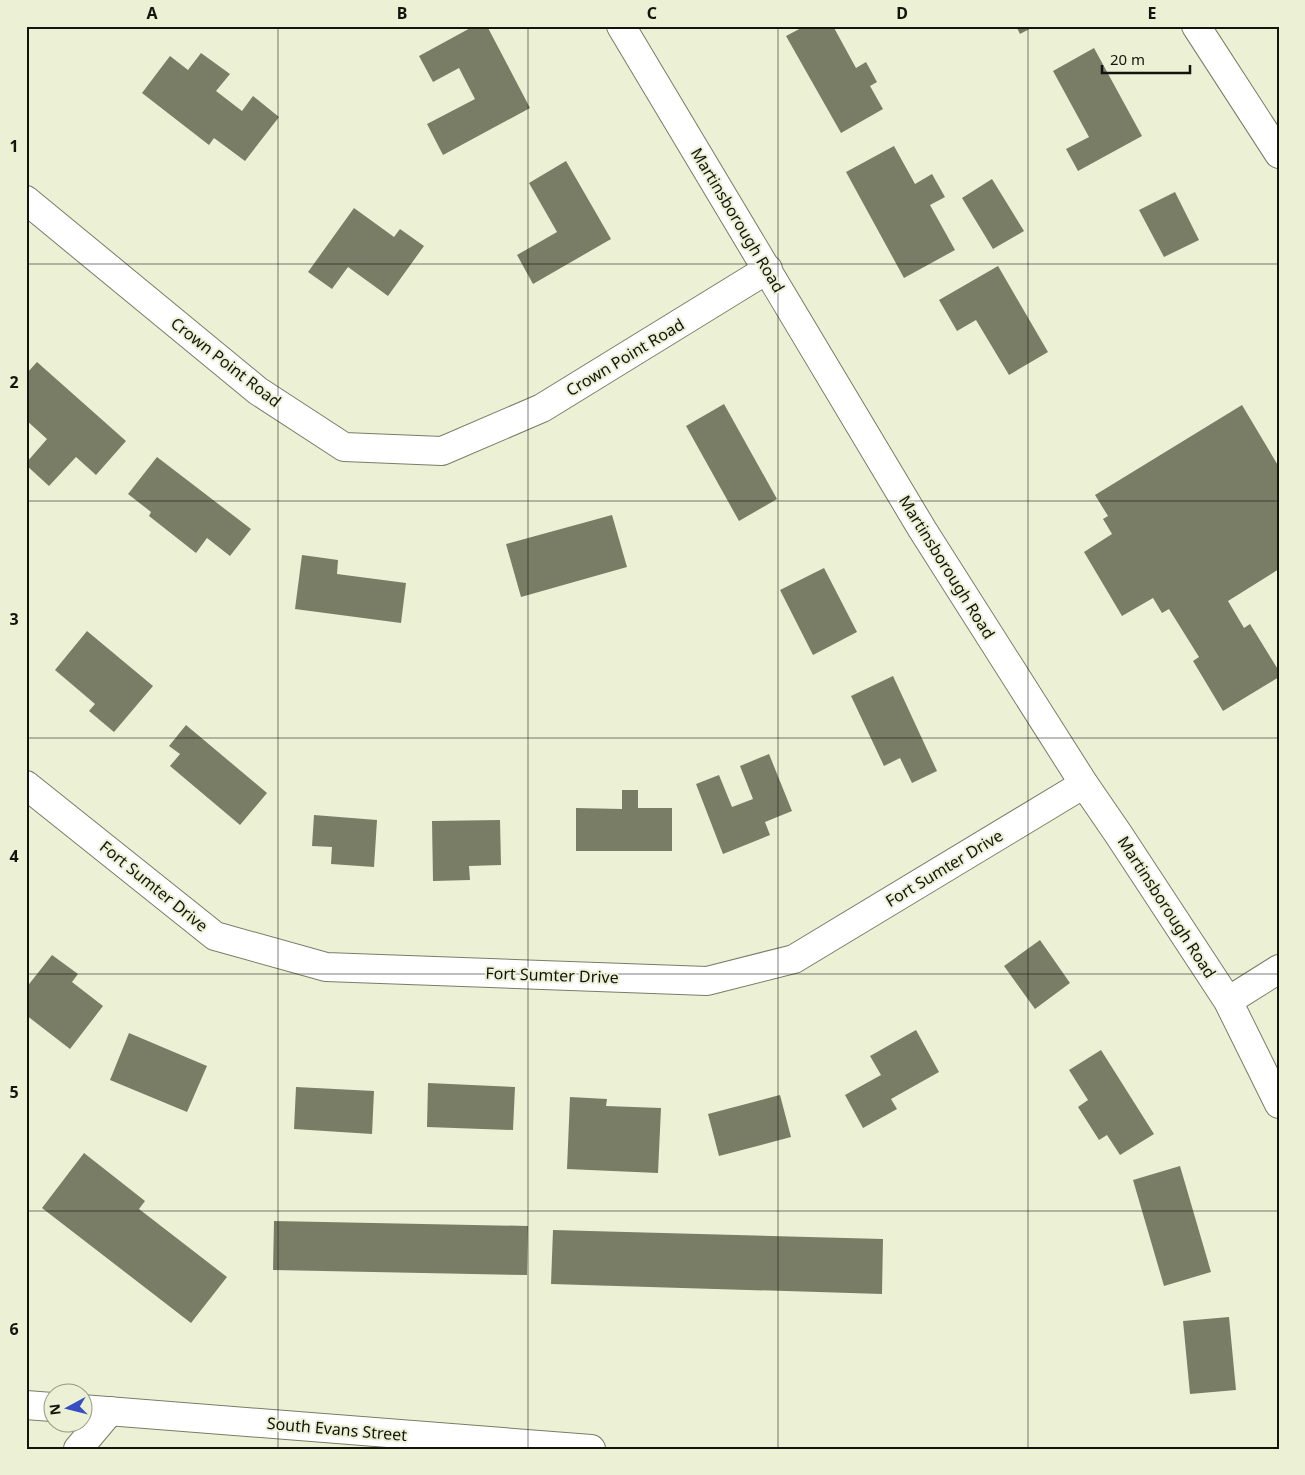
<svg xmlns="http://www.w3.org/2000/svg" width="1305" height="1475" font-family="'Noto Sans',sans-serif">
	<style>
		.building { fill: #797d65 }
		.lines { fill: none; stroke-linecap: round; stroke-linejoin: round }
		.street-casing { stroke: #787d65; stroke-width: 30 }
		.secondary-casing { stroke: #787d65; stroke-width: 30 }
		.highway-casing { stroke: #787d65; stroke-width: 30 }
		.street { stroke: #fff; stroke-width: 28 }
		.secondary { stroke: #fff; stroke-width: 28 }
		.highway { stroke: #fff; stroke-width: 28 }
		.grid { fill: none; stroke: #13140b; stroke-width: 1; stroke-opacity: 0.55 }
		.labels { text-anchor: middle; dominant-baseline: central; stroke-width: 4; stroke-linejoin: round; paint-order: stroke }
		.street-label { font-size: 16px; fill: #13140b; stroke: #ecf1d6 }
		.neatline { fill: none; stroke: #13140b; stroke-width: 2 }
		.grid-label { font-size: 16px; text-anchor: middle; font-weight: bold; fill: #13140b }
	</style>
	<rect width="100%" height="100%" fill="#ecf1d6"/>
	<path class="building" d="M 474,26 L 487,26 L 530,108 L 443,155 L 427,124 L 475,99 L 459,68 L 433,82 L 419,56 Z
		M 805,26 L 833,26 L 856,68 L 866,62 L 877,82 L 870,86 L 883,109 L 841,133 L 786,36 Z
		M 1016,26 L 1035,26 L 1020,34 Z
		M 1094,48 L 1142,136 L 1078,171 L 1066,149 L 1089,137 L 1053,71 Z
		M 201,53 L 230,74 L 216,91 L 242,111 L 253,96 L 279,117 L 245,161 L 214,138 L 209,145 L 142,93 L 170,56 L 188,70 Z
		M 894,146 L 915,184 L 932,174 L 945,197 L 930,205 L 955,250 L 904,278 L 846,172 Z
		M 566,161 L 611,239 L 533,284 L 517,255 L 557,232 L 529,183 Z
		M 992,179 L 1024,231 L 993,249 L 962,198 Z
		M 1175,192 L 1199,240 L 1164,257 L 1139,210 Z
		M 354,208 L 394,237 L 400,229 L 424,246 L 388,296 L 348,267 L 332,289 L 308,272 Z
		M 998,266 L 1048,352 L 1009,375 L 976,320 L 957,331 L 939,300 Z
		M 37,362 L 126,441 L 96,475 L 76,457 L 49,486 L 26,465 L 26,463 L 47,439 L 26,420 L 26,374 Z
		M 724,404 L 777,499 L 739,521 L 686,426 Z
		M 1242,405 L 1279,467 L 1279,569 L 1228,601 L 1244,628 L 1250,624 L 1279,671 L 1279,677 L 1223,711 L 1193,661 L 1199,657 L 1169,609 L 1162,613 L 1153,598 L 1122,616 L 1084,552 L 1112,534 L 1103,519 L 1108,516 L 1095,495 Z
		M 157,457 L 251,529 L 230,556 L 207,538 L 196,553 L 149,516 L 151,512 L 128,494 Z
		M 612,515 L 627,567 L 521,597 L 506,544 Z
		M 302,555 L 338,560 L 337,574 L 406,583 L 401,623 L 295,609 Z
		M 824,568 L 857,632 L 813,655 L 780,590 Z
		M 87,631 L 153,686 L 114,732 L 89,711 L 95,704 L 55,670 Z
		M 893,676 L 937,771 L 912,783 L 900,758 L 884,766 L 851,696 Z
		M 186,725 L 267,793 L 240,825 L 170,766 L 180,754 L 169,746 Z
		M 769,754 L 792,811 L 765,822 L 770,835 L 723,854 L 696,784 L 719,775 L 732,807 L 753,799 L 740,766 Z
		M 622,790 L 638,790 L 638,808 L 672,808 L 672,851 L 576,851 L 576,808 L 622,809 Z
		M 314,815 L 377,820 L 374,867 L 331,864 L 332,847 L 312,846 Z
		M 500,820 L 501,865 L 469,866 L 470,880 L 433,881 L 432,821 Z
		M 1040,940 L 1070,983 L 1035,1009 L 1004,966 Z
		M 52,955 L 78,974 L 72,982 L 103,1006 L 70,1049 L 26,1015 L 26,988 Z
		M 916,1030 L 939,1072 L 891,1099 L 897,1109 L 863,1128 L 845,1095 L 881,1075 L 870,1056 Z
		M 129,1033 L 207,1066 L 187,1112 L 110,1080 Z
		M 1101,1050 L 1154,1134 L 1120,1155 L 1107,1135 L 1099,1140 L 1078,1107 L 1088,1100 L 1069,1070 Z
		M 428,1083 L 515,1087 L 513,1130 L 427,1127 Z
		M 296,1087 L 374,1091 L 372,1134 L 294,1129 Z
		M 780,1095 L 791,1137 L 719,1156 L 708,1114 Z
		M 570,1097 L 607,1099 L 606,1106 L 661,1108 L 658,1173 L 567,1169 Z
		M 84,1153 L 145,1201 L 139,1209 L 227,1277 L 191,1323 L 42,1208 Z
		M 1180,1166 L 1211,1272 L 1164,1286 L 1133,1180 Z
		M 274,1221 L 528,1226 L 527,1275 L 273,1270 Z
		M 553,1230 L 883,1239 L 882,1294 L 551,1284 Z
		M 1229,1317 L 1236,1390 L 1190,1394 L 1183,1321 Z"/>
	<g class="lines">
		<defs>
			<path id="street" d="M 621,26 L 922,529 L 1084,784 L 1119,835 L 1228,1001 L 1279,1104
				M 1196,26 L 1279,154
				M 26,200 L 258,391 L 344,447 L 442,451 L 542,408 L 768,269
				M 26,785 L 215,936 L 326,967 L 707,981 L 794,959 L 1084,784
				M 1228,1001 L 1279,969"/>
			<path id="secondary" d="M 26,1405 L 52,1407
				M 82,1409 L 591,1449"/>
			<path id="highway" d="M 78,1449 L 110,1411"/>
		</defs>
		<use href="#street" class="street-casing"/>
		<use href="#secondary" class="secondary-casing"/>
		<use href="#highway" class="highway-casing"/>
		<use href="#street" class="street"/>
		<use href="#secondary" class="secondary"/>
		<use href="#highway" class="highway"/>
	</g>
	<path class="grid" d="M 278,26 L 278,1449M 528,26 L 528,1449M 778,26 L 778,1449M 1028,26 L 1028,1449M 26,264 L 1279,264M 26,501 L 1279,501M 26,738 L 1279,738M 26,974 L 1279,974M 26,1211 L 1279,1211"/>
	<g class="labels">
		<g class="street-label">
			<text transform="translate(738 220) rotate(59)">Martinsborough Road</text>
			<text transform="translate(625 357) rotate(-31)">Crown Point Road</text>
			<text transform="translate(226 362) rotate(38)">Crown Point Road</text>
			<text transform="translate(947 567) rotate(58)">Martinsborough Road</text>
			<text transform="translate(944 868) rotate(-31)">Fort Sumter Drive</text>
			<text transform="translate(154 886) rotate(39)">Fort Sumter Drive</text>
			<text transform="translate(1167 907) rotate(57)">Martinsborough Road</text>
			<text transform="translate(552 975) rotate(2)">Fort Sumter Drive</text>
			<text transform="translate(337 1429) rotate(5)">South Evans Street</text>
		</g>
	</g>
	<rect width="1305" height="1475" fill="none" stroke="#ecf1d6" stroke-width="55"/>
	<g transform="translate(68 1408) rotate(263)"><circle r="24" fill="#ecf1d6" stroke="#959985"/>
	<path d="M0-4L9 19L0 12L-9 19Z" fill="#374ec0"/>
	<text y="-8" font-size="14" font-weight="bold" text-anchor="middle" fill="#13140b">N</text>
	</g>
	<path d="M1102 65v8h88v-8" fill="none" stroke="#13140b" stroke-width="2.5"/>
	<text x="1110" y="65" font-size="15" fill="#13140b" stroke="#ecf1d6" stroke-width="4" paint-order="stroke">20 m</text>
	<rect x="28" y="28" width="1250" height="1420" class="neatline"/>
	<g class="grid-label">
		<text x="152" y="19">A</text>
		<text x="402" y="19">B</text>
		<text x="652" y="19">C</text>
		<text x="902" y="19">D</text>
		<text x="1152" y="19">E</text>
		<text x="14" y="152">1</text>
		<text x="14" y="388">2</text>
		<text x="14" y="625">3</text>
		<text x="14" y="862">4</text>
		<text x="14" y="1098">5</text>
		<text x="14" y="1335">6</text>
	</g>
</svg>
